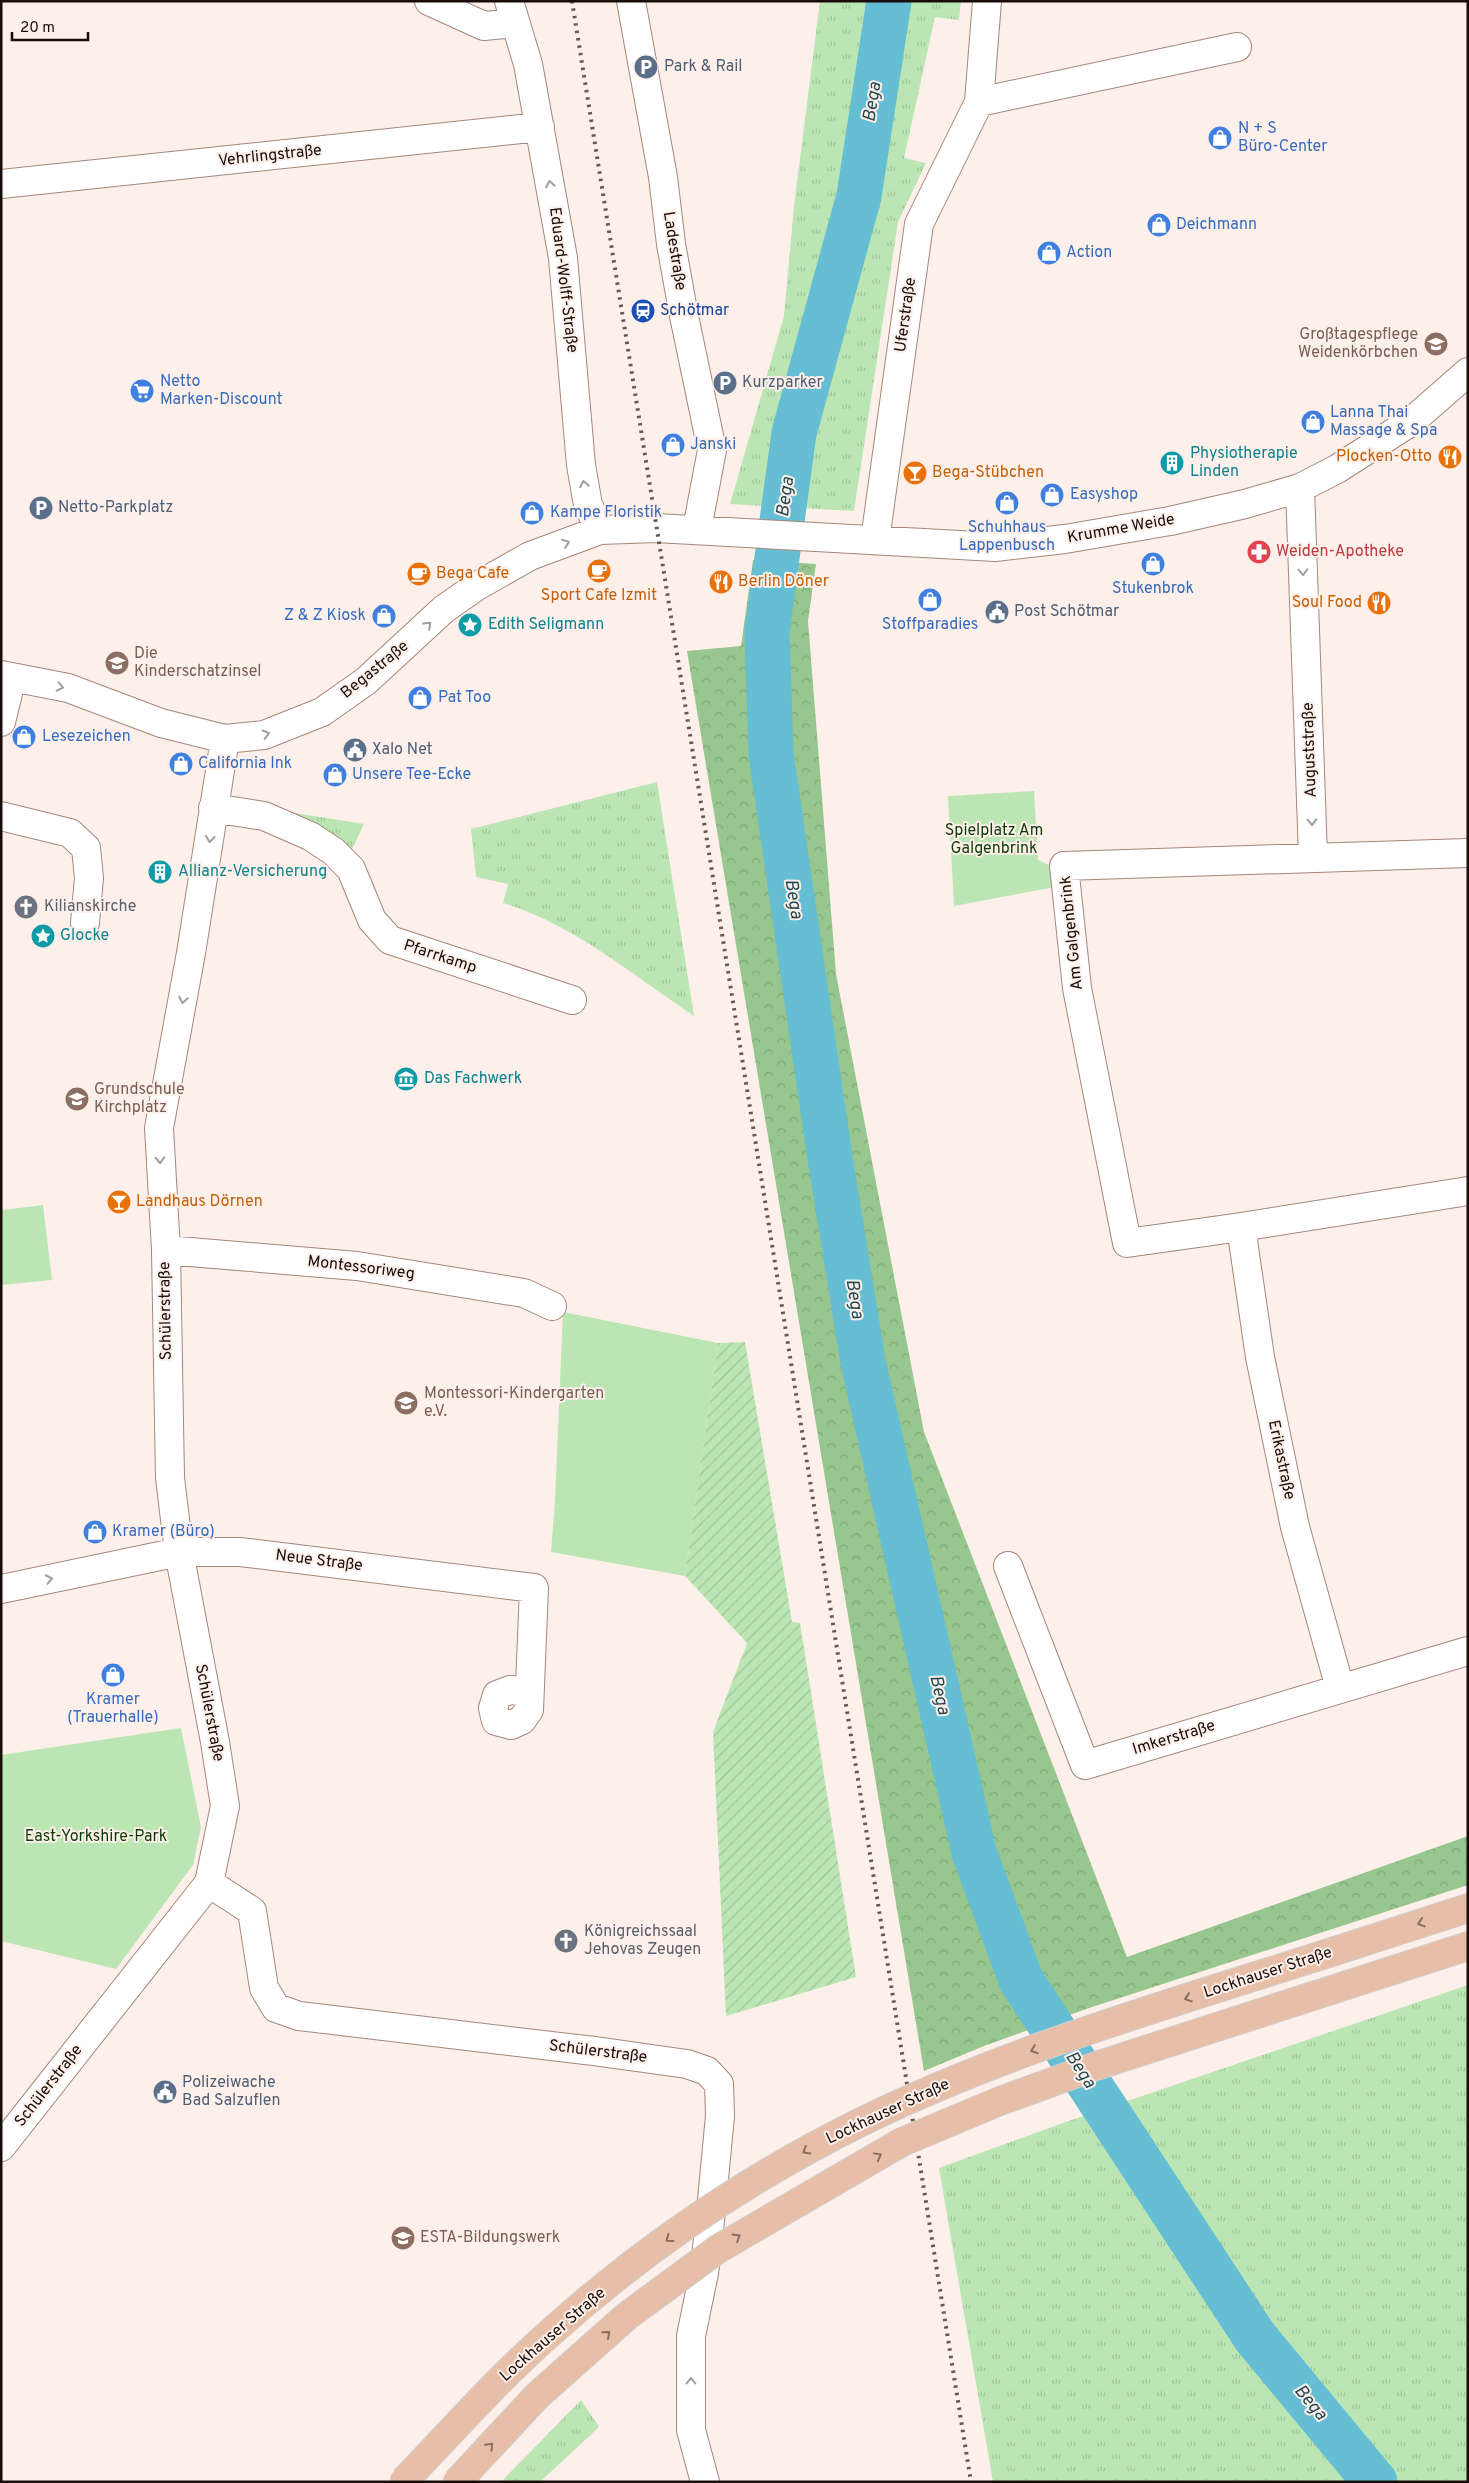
<svg xmlns="http://www.w3.org/2000/svg" width="1469" height="2483" font-family="Overpass,sans-serif">
	<style>
		.grass { fill: url(#grass-tufts) }
		.forest { fill: url(#forest-crowns) }
		.park { fill: #bbe6b4 }
		.garden { fill: url(#garden-furrows) }
		.lines { fill: none; stroke-linecap: round; stroke-linejoin: round }
		.river { stroke: #65bed4; stroke-width: 45 }
		.minor-casing { stroke: #a68679; stroke-width: 30 }
		.major-casing { stroke: #d1cfce; stroke-width: 30 }
		.minor { stroke: #fff; stroke-width: 28 }
		.major { stroke: #e7bea7; stroke-width: 28 }
		.rail { stroke: #655954; stroke-width: 4; stroke-dasharray: 2.5 5; stroke-linecap: butt }
		.major-bridge-casing { stroke: #d1cfce; stroke-width: 30; stroke-linecap: butt }
		.major-bridge { stroke: #e7bea7; stroke-width: 28 }
		.oneway { stroke: #a39e9c }
		.oneway2 { stroke: #8a6e5f }
		.labels { text-anchor: middle; dominant-baseline: central; stroke-width: 4; stroke-linejoin: round; paint-order: stroke }
		.service-label { font-size: 16px; fill: #4e5e75; stroke: #fdefe9; text-anchor: start }
		.shop-label { font-size: 16px; fill: #366cbe; stroke: #fdefe9; text-anchor: start }
		.street-label { font-size: 16px; fill: #180d08; stroke: #fdefe9 }
		.transit-label { font-size: 16px; fill: #164399; stroke: #fdefe9; text-anchor: start }
		.education-label { font-size: 16px; fill: #785e54; stroke: #fdefe9; text-anchor: start }
		.culture-label { font-size: 16px; fill: #0d838f; stroke: #fdefe9; text-anchor: start }
		.food-label { font-size: 16px; fill: #c56008; stroke: #fdefe9; text-anchor: start }
		.health-label { font-size: 16px; fill: #be3a42; stroke: #fdefe9; text-anchor: start }
		.park-label { font-size: 16px; fill: #0b3c04; stroke: #fdefe9 }
		.worship-label { font-size: 16px; fill: #5b616d; stroke: #fdefe9; text-anchor: start }
		.water-label { font-size: 18px; font-style: italic; fill: #1f4851; stroke: #fdefe9 }
	</style>
	<defs>
		<pattern id="grass-tufts" width="24" height="20" patternUnits="userSpaceOnUse" patternTransform="scale(1.25)"><rect width="24" height="20" fill="#bbe6b4"/><path d="M3 7l-1-3M5 7V3M7 7l1-3M15 17l-1-3M17 17v-4M19 17l1-3" fill="none" stroke="#a0c499"/></pattern>
		<pattern id="forest-crowns" width="20" height="18" patternUnits="userSpaceOnUse" patternTransform="scale(1.25)"><rect width="20" height="18" fill="#97c68f"/><path d="M2 6a3 3 0 1 1 6 0M12 15a3 3 0 1 1 6 0" fill="none" stroke="#81a97a"/></pattern>
		<pattern id="garden-furrows" width="10" height="10" patternUnits="userSpaceOnUse" patternTransform="scale(1.25)"><rect width="10" height="10" fill="#bbe6b4"/><path d="M-1 1l2-2M0 10L10 0M9 11l2-2" fill="none" stroke="#a0c499"/></pattern>
	</defs>
	<rect width="100%" height="100%" fill="#fdefe9"/>
	<path class="grass" d="M 820,1 L 961,1 L 959,20 L 935,17 L 904,158 L 926,163 L 898,222 L 854,511 L 730,504 L 784,316 L 794,206 Z
		M 657,782 L 694,1016 C 634,976 573,924 503,903 L 508,884 L 476,877 L 471,829 Z
		M 276,810 L 364,824 L 350,853 Z
		M 1468,1985 L 1468,2482 L 993,2482 L 939,2168 L 1063,2123 Z
		M 581,2400 L 599,2427 L 540,2482 L 501,2482 Z"/>
	<path class="forest" d="M 753,560 L 816,564 L 808,621 L 836,974 L 924,1432 L 1127,1957 L 1468,1836 L 1468,1885 L 1089,2008 L 984,2046 L 924,2071 L 687,651 L 741,646 Z"/>
	<path class="park" d="M 1034,791 L 1038,860 L 1055,868 L 1055,887 L 954,906 L 948,796 Z
		M 1,1202 L 3,1210 L 43,1205 L 52,1280 L 1,1285 Z
		M 563,1312 L 718,1343 L 685,1576 L 551,1552 L 555,1501 Z
		M 181,1728 L 201,1827 L 193,1865 L 116,1969 L 1,1941 L 1,1755 Z"/>
	<path class="garden" d="M 745,1342 L 792,1622 L 800,1623 L 856,1977 L 726,2016 L 713,1732 L 747,1643 L 685,1576 L 718,1343 Z"/>
	<g class="lines">
		<path class="river" d="M 889,1 L 859,196 L 794,433 L 767,631 L 771,754 L 830,1158 L 863,1362 L 974,1852 L 1021,1980 L 1255,2337 L 1375,2482"/>
		<defs>
			<path id="minor" d="M 429,1 L 484,26 L 515,23
				M 509,1 L 528,64 L 563,258 L 581,465 L 588,505 L 600,530
				M 631,1 L 663,177 L 671,244 L 684,316 L 712,450 L 697,529
				M 979,102 L 1237,47
				M 1,184 L 540,127
				M 1300,488 L 1313,857
				M 875,540 L 919,224 L 979,102 L 987,1
				M 1,675 L 68,688 L 161,723 L 225,739 L 264,735 L 322,712 L 366,681 L 444,609 L 477,586 L 530,556 L 600,530 L 656,528 L 995,547 L 1065,539 L 1170,521 L 1245,504 L 1300,488 L 1337,469 L 1412,421 L 1468,372
				M 1,722 L 12,677
				M 213,808 L 264,816 L 310,836 L 333,851 L 351,869 L 372,920 L 390,940 L 572,1000
				M 1,816 L 70,833 L 86,848 L 89,878 L 85,923
				M 1241,1227 L 1127,1243 L 1077,988 L 1064,866 L 1468,853
				M 166,1250 L 357,1266 L 524,1293 L 552,1306
				M 1008,1566 L 1085,1765 L 1468,1651
				M 1,1589 L 179,1552 L 240,1552 L 534,1588 L 529,1710 L 522,1720 L 511,1725 L 496,1721 L 493,1708 L 497,1695 L 510,1690 L 529,1692
				M 1340,1688 L 1295,1527 L 1260,1357 L 1241,1227 L 1468,1191
				M 209,1883 L 252,1911 L 264,1988 L 276,2008 L 299,2016 L 594,2051 L 687,2064 L 707,2071 L 719,2084 L 720,2116 L 709,2231 L 704,2273 L 691,2336 L 691,2430 L 705,2482
				M 1,2147 L 209,1883 L 225,1806 L 215,1742 L 179,1552 L 170,1478 L 166,1250 L 159,1128 L 191,953 L 225,739"/>
			<path id="major" d="M 1335,1951 L 1468,1908
				M 1347,1985 L 1468,1946"/>
		</defs>
		<use href="#minor" class="minor-casing"/>
		<use href="#major" class="major-casing"/>
		<use href="#minor" class="minor"/>
		<use href="#major" class="major"/>
		<path class="rail" d="M 572,1 L 971,2482"/>
		<defs>
			<path id="major-bridge" d="M 404,2481 C 452,2431 498,2379 550,2333 C 629,2262 719,2198 813,2147 C 972,2059 1161,2007 1335,1951
				M 457,2482 L 537,2396 L 627,2316 L 718,2249 L 902,2142 L 1000,2101 L 1099,2065 L 1347,1985"/>
		</defs>
		<use href="#major-bridge" class="major-bridge-casing"/>
		<use href="#major-bridge" class="major-bridge"/>
	</g>
	<defs><path id="oneway-chevron" d="M-2-3.5L2.5 0L-2 3.5" fill="none" stroke-width="1.6" stroke-linecap="round" stroke-linejoin="round" transform="scale(1.25)"/></defs>
	<g class="oneway">
		<use href="#oneway-chevron" transform="translate(550 184) rotate(-100)"/>
		<use href="#oneway-chevron" transform="translate(584 484) rotate(-100)"/>
		<use href="#oneway-chevron" transform="translate(566 543) rotate(-21)"/>
		<use href="#oneway-chevron" transform="translate(1303 572) rotate(88)"/>
		<use href="#oneway-chevron" transform="translate(428 625) rotate(-44)"/>
		<use href="#oneway-chevron" transform="translate(60 687) rotate(12)"/>
		<use href="#oneway-chevron" transform="translate(266 734) rotate(-14)"/>
		<use href="#oneway-chevron" transform="translate(1312 822) rotate(88)"/>
		<use href="#oneway-chevron" transform="translate(210 839) rotate(96)"/>
		<use href="#oneway-chevron" transform="translate(183 1000) rotate(100)"/>
		<use href="#oneway-chevron" transform="translate(160 1160) rotate(87)"/>
		<use href="#oneway-chevron" transform="translate(49 1579) rotate(-12)"/>
		<use href="#oneway-chevron" transform="translate(691 2381) rotate(-90)"/>
	</g>
	<g class="oneway2">
		<use href="#oneway-chevron" transform="translate(1421 1923) rotate(162)"/>
		<use href="#oneway-chevron" transform="translate(1188 1998) rotate(162)"/>
		<use href="#oneway-chevron" transform="translate(1034 2050) rotate(160)"/>
		<use href="#oneway-chevron" transform="translate(806 2151) rotate(149)"/>
		<use href="#oneway-chevron" transform="translate(878 2156) rotate(-29)"/>
		<use href="#oneway-chevron" transform="translate(737 2237) rotate(-31)"/>
		<use href="#oneway-chevron" transform="translate(669 2239) rotate(144)"/>
		<use href="#oneway-chevron" transform="translate(607 2334) rotate(-41)"/>
		<use href="#oneway-chevron" transform="translate(490 2446) rotate(-47)"/>
	</g>
	<defs>
		<symbol id="parking-disc" viewBox="-11 -11 22 22"><circle r="9.5" fill="#5c6f8a" stroke="#fdefe9"/><path d="M-3.5-5.5H1a3.5 3.5 0 0 1 0 7H-1V5.5H-3.5ZM-1-3.4V-.6H.8a1.4 1.4 0 0 0 0-2.8Z" fill="#fff"/></symbol>
		<symbol id="shop-disc" viewBox="-11 -11 22 22"><circle r="9.5" fill="#3f7fe0" stroke="#fdefe9"/><path d="M-5-2.5h2.3a2.7 3.5 0 0 1 5.4 0H5L5.5 6h-11ZM-1.5-2.5h3a1.5 2.3 0 0 0-3 0Z" fill="#fff"/></symbol>
		<symbol id="station-disc" viewBox="-11 -11 22 22"><circle r="9.5" fill="#1a4fb4" stroke="#fdefe9"/><path d="M-3-6H3Q5-6 5-4V2Q5 4 3 4L4.5 6H3L1.5 4h-3L-3 6H-4.5L-3 4Q-5 4-5 2V-4Q-5-6-3-6ZM-3.5-4v3h7v-3ZM-3.5 1v1.5H-2V1ZM2 1v1.5H3.5V1Z" fill="#fff"/></symbol>
		<symbol id="school-disc" viewBox="-11 -11 22 22"><circle r="9.5" fill="#8d6e63" stroke="#fdefe9"/><path d="M0-5L7-2L0 1L-7-2ZM-4 1L0 2.5L4 1V4Q0 6-4 4Z" fill="#fff"/></symbol>
		<symbol id="supermarket-disc" viewBox="-11 -11 22 22"><circle r="9.5" fill="#3f7fe0" stroke="#fdefe9"/><path d="M-6-5.5h2.5l.6 2H6L4.5 2H-2.5L-4.4-4H-6ZM-1.5 3.2a1.3 1.3 0 1 0 .1 0ZM3 3.2a1.3 1.3 0 1 0 .1 0Z" fill="#fff"/></symbol>
		<symbol id="restaurant-disc" viewBox="-11 -11 22 22"><circle r="9.5" fill="#e8710a" stroke="#fdefe9"/><path d="M-5-6h1v4h1v-4h1v4h1v-4h1v5L-1.5 .5V6h-2V.5L-5-1ZM5-6V6H3V1.5H1.5Q1.5-4 5-6Z" fill="#fff"/></symbol>
		<symbol id="building-disc" viewBox="-11 -11 22 22"><circle r="9.5" fill="#0f9aa8" stroke="#fdefe9"/><path d="M-4-6H4V6H1V3H-1V6H-4ZM-2.5-4.3h1.7v1.8h-1.7ZM.8-4.3h1.7v1.8H.8ZM-2.5-1h1.7V.8h-1.7ZM.8-1h1.7V.8H.8Z" fill="#fff"/></symbol>
		<symbol id="bar-disc" viewBox="-11 -11 22 22"><circle r="9.5" fill="#e8710a" stroke="#fdefe9"/><path d="M-6-5H6L.8 .8V4.5H3.5V6h-7V4.5H-.8V.8Z" fill="#fff"/></symbol>
		<symbol id="pharmacy-disc" viewBox="-11 -11 22 22"><circle r="9.5" fill="#e0444e" stroke="#fdefe9"/><path d="M-2-6h4v4h4v4h-4v4h-4v-4h-4v-4h4Z" fill="#fff"/></symbol>
		<symbol id="cafe-disc" viewBox="-11 -11 22 22"><circle r="9.5" fill="#e8710a" stroke="#fdefe9"/><path d="M-5.5-4.5H6V0H3Q3 3.5 0 3.5H-2.5Q-5.5 3.5-5.5 0ZM3-3.2v2h1.7v-2ZM-6 4.5H4V6H-6Z" fill="#fff"/></symbol>
		<symbol id="civic-disc" viewBox="-11 -11 22 22"><circle r="9.5" fill="#5c6f8a" stroke="#fdefe9"/><path d="M-.6-6.5H3V-4.5H.6V-3L4-1V1h2V6H-6V1h2V-1L-.6-3ZM-1.2 2.5V6h2.4V2.5Z" fill="#fff"/></symbol>
		<symbol id="sight-disc" viewBox="-11 -11 22 22"><circle r="9.5" fill="#0f9aa8" stroke="#fdefe9"/><path d="M0-6L1.8-2.2L6-1.7L2.9 1.2L3.7 5.4L0 3.3L-3.7 5.4L-2.9 1.2L-6-1.7L-1.8-2.2Z" fill="#fff"/></symbol>
		<symbol id="church-disc" viewBox="-11 -11 22 22"><circle r="9.5" fill="#6b7280" stroke="#fdefe9"/><path d="M-1.2-6h2.4v3.5h3.3v2.4h-3.3V6h-2.4V-.1h-3.3v-2.4h3.3Z" fill="#fff"/></symbol>
		<symbol id="museum-disc" viewBox="-11 -11 22 22"><circle r="9.5" fill="#0f9aa8" stroke="#fdefe9"/><path d="M0-6L6-3V-2H-6V-3ZM-5-1h2V3h-2ZM-1-1h2V3h-2ZM3-1h2V3H3ZM-6 4H6V6H-6Z" fill="#fff"/></symbol>
	</defs>
	<g fill-rule="evenodd">
		<use href="#parking-disc" x="632" y="53" width="28" height="28"/>
		<use href="#shop-disc" x="1206" y="124" width="28" height="28"/>
		<use href="#shop-disc" x="1145" y="211" width="28" height="28"/>
		<use href="#shop-disc" x="1035" y="239" width="28" height="28"/>
		<use href="#station-disc" x="629" y="297" width="28" height="28"/>
		<use href="#school-disc" x="1422" y="330" width="28" height="28"/>
		<use href="#parking-disc" x="711" y="369" width="28" height="28"/>
		<use href="#supermarket-disc" x="128" y="377" width="28" height="28"/>
		<use href="#shop-disc" x="1299" y="408" width="28" height="28"/>
		<use href="#shop-disc" x="659" y="431" width="28" height="28"/>
		<use href="#restaurant-disc" x="1436" y="443" width="28" height="28"/>
		<use href="#building-disc" x="1158" y="449" width="28" height="28"/>
		<use href="#bar-disc" x="901" y="459" width="28" height="28"/>
		<use href="#shop-disc" x="1038" y="481" width="28" height="28"/>
		<use href="#shop-disc" x="993" y="489" width="28" height="28"/>
		<use href="#parking-disc" x="27" y="494" width="28" height="28"/>
		<use href="#shop-disc" x="518" y="499" width="28" height="28"/>
		<use href="#pharmacy-disc" x="1245" y="538" width="28" height="28"/>
		<use href="#shop-disc" x="1139" y="550" width="28" height="28"/>
		<use href="#cafe-disc" x="585" y="557" width="28" height="28"/>
		<use href="#cafe-disc" x="405" y="560" width="28" height="28"/>
		<use href="#restaurant-disc" x="707" y="568" width="28" height="28"/>
		<use href="#shop-disc" x="916" y="586" width="28" height="28"/>
		<use href="#restaurant-disc" x="1365" y="589" width="28" height="28"/>
		<use href="#civic-disc" x="983" y="598" width="28" height="28"/>
		<use href="#shop-disc" x="370" y="602" width="28" height="28"/>
		<use href="#sight-disc" x="456" y="611" width="28" height="28"/>
		<use href="#school-disc" x="103" y="649" width="28" height="28"/>
		<use href="#shop-disc" x="406" y="684" width="28" height="28"/>
		<use href="#shop-disc" x="10" y="723" width="28" height="28"/>
		<use href="#civic-disc" x="341" y="736" width="28" height="28"/>
		<use href="#shop-disc" x="167" y="750" width="28" height="28"/>
		<use href="#shop-disc" x="321" y="761" width="28" height="28"/>
		<use href="#building-disc" x="146" y="858" width="28" height="28"/>
		<use href="#church-disc" x="12" y="893" width="28" height="28"/>
		<use href="#sight-disc" x="29" y="922" width="28" height="28"/>
		<use href="#museum-disc" x="392" y="1065" width="28" height="28"/>
		<use href="#school-disc" x="63" y="1085" width="28" height="28"/>
		<use href="#bar-disc" x="105" y="1188" width="28" height="28"/>
		<use href="#school-disc" x="392" y="1389" width="28" height="28"/>
		<use href="#shop-disc" x="81" y="1518" width="28" height="28"/>
		<use href="#shop-disc" x="99" y="1661" width="28" height="28"/>
		<use href="#church-disc" x="552" y="1927" width="28" height="28"/>
		<use href="#civic-disc" x="151" y="2078" width="28" height="28"/>
		<use href="#school-disc" x="389" y="2224" width="28" height="28"/>
	</g>
	<g class="labels">
		<g class="service-label">
			<text x="664" y="67">Park &amp; Rail</text>
			<text x="742" y="383">Kurzparker</text>
			<text x="58" y="508">Netto-Parkplatz</text>
			<text x="1014" y="612">Post Schötmar</text>
			<text x="372" y="750">Xalo Net</text>
			<text x="182" y="2083">Polizeiwache<tspan x="182" dy="18">Bad Salzuflen</tspan></text>
		</g>
		<g class="shop-label">
			<text x="1238" y="129">N + S<tspan x="1238" dy="18">Büro-Center</tspan></text>
			<text x="1176" y="225">Deichmann</text>
			<text x="1066" y="253">Action</text>
			<text x="160" y="382">Netto<tspan x="160" dy="18">Marken-Discount</tspan></text>
			<text x="1330" y="413">Lanna Thai<tspan x="1330" dy="18">Massage &amp; Spa</tspan></text>
			<text x="690" y="445">Janski</text>
			<text x="1070" y="495">Easyshop</text>
			<text x="550" y="513">Kampe Floristik</text>
			<text x="1007" y="528" text-anchor="middle">Schuhhaus<tspan x="1007" dy="18">Lappenbusch</tspan></text>
			<text x="1153" y="589" text-anchor="middle">Stukenbrok</text>
			<text x="366" y="616" text-anchor="end">Z &amp; Z Kiosk</text>
			<text x="930" y="625" text-anchor="middle">Stoffparadies</text>
			<text x="438" y="698">Pat Too</text>
			<text x="42" y="737">Lesezeichen</text>
			<text x="198" y="764">California Ink</text>
			<text x="352" y="775">Unsere Tee-Ecke</text>
			<text x="112" y="1532">Kramer (Büro)</text>
			<text x="113" y="1700" text-anchor="middle">Kramer<tspan x="113" dy="18">(Trauerhalle)</tspan></text>
		</g>
		<g class="street-label">
			<text transform="translate(270 156) rotate(-6)">Vehrlingstraße</text>
			<text transform="translate(674 251) rotate(81)">Ladestraße</text>
			<text transform="translate(563 280) rotate(83)">Eduard-Wolff-Straße</text>
			<text transform="translate(906 315) rotate(-82)">Uferstraße</text>
			<text transform="translate(1121 529) rotate(-10)">Krumme Weide</text>
			<text transform="translate(375 670) rotate(-39)">Begastraße</text>
			<text transform="translate(1310 750) rotate(-92)">Auguststraße</text>
			<text transform="translate(1072 933) rotate(-96)">Am Galgenbrink</text>
			<text transform="translate(440 957) rotate(18)">Pfarrkamp</text>
			<text transform="translate(361 1268) rotate(7)">Montessoriweg</text>
			<text transform="translate(166 1311) rotate(-91)">Schülerstraße</text>
			<text transform="translate(1281 1460) rotate(78)">Erikastraße</text>
			<text transform="translate(319 1561) rotate(7)">Neue Straße</text>
			<text transform="translate(209 1713) rotate(79)">Schülerstraße</text>
			<text transform="translate(1174 1738) rotate(-17)">Imkerstraße</text>
			<text transform="translate(1268 1973) rotate(-18)">Lockhauser Straße</text>
			<text transform="translate(598 2052) rotate(7)">Schülerstraße</text>
			<text transform="translate(49 2086) rotate(-52)">Schülerstraße</text>
			<text transform="translate(888 2112) rotate(-25)">Lockhauser Straße</text>
			<text transform="translate(553 2335) rotate(-41)">Lockhauser Straße</text>
		</g>
		<g class="transit-label">
			<text x="660" y="311">Schötmar</text>
		</g>
		<g class="education-label">
			<text x="1418" y="335" text-anchor="end">Großtagespflege<tspan x="1418" dy="18">Weidenkörbchen</tspan></text>
			<text x="134" y="654">Die<tspan x="134" dy="18">Kinderschatzinsel</tspan></text>
			<text x="94" y="1090">Grundschule<tspan x="94" dy="18">Kirchplatz</tspan></text>
			<text x="424" y="1394">Montessori-Kindergarten<tspan x="424" dy="18">e.V.</tspan></text>
			<text x="420" y="2238">ESTA-Bildungswerk</text>
		</g>
		<g class="culture-label">
			<text x="1190" y="454">Physiotherapie<tspan x="1190" dy="18">Linden</tspan></text>
			<text x="488" y="625">Edith Seligmann</text>
			<text x="178" y="872">Allianz-Versicherung</text>
			<text x="60" y="936">Glocke</text>
			<text x="424" y="1079">Das Fachwerk</text>
		</g>
		<g class="food-label">
			<text x="1432" y="457" text-anchor="end">Plocken-Otto</text>
			<text x="932" y="473">Bega-Stübchen</text>
			<text x="436" y="574">Bega Cafe</text>
			<text x="738" y="582">Berlin Döner</text>
			<text x="599" y="596" text-anchor="middle">Sport Cafe Izmit</text>
			<text x="1362" y="603" text-anchor="end">Soul Food</text>
			<text x="136" y="1202">Landhaus Dörnen</text>
		</g>
		<g class="health-label">
			<text x="1276" y="552">Weiden-Apotheke</text>
		</g>
		<g class="park-label">
			<text x="994" y="831">Spielplatz Am<tspan x="994" dy="18">Galgenbrink</tspan></text>
			<text x="96" y="1837">East-Yorkshire-Park</text>
		</g>
		<g class="worship-label">
			<text x="44" y="907">Kilianskirche</text>
			<text x="584" y="1932">Königreichssaal<tspan x="584" dy="18">Jehovas Zeugen</tspan></text>
		</g>
		<g class="water-label">
			<text transform="translate(873 102) rotate(-81)">Bega</text>
			<text transform="translate(786 497) rotate(-82)">Bega</text>
			<text transform="translate(793 899) rotate(81)">Bega</text>
			<text transform="translate(854 1299) rotate(81)">Bega</text>
			<text transform="translate(939 1695) rotate(77)">Bega</text>
			<text transform="translate(1080 2070) rotate(57)">Bega</text>
			<text transform="translate(1310 2403) rotate(50)">Bega</text>
		</g>
	</g>
	<rect width="1469" height="2483" fill="none" stroke="#180d08" stroke-width="5"/>
	<path d="M12 32v8h76v-8" fill="none" stroke="#180d08" stroke-width="2.5"/>
	<text x="20" y="32" font-size="15" fill="#180d08" stroke="#fdefe9" stroke-width="4" paint-order="stroke">20 m</text>
</svg>
